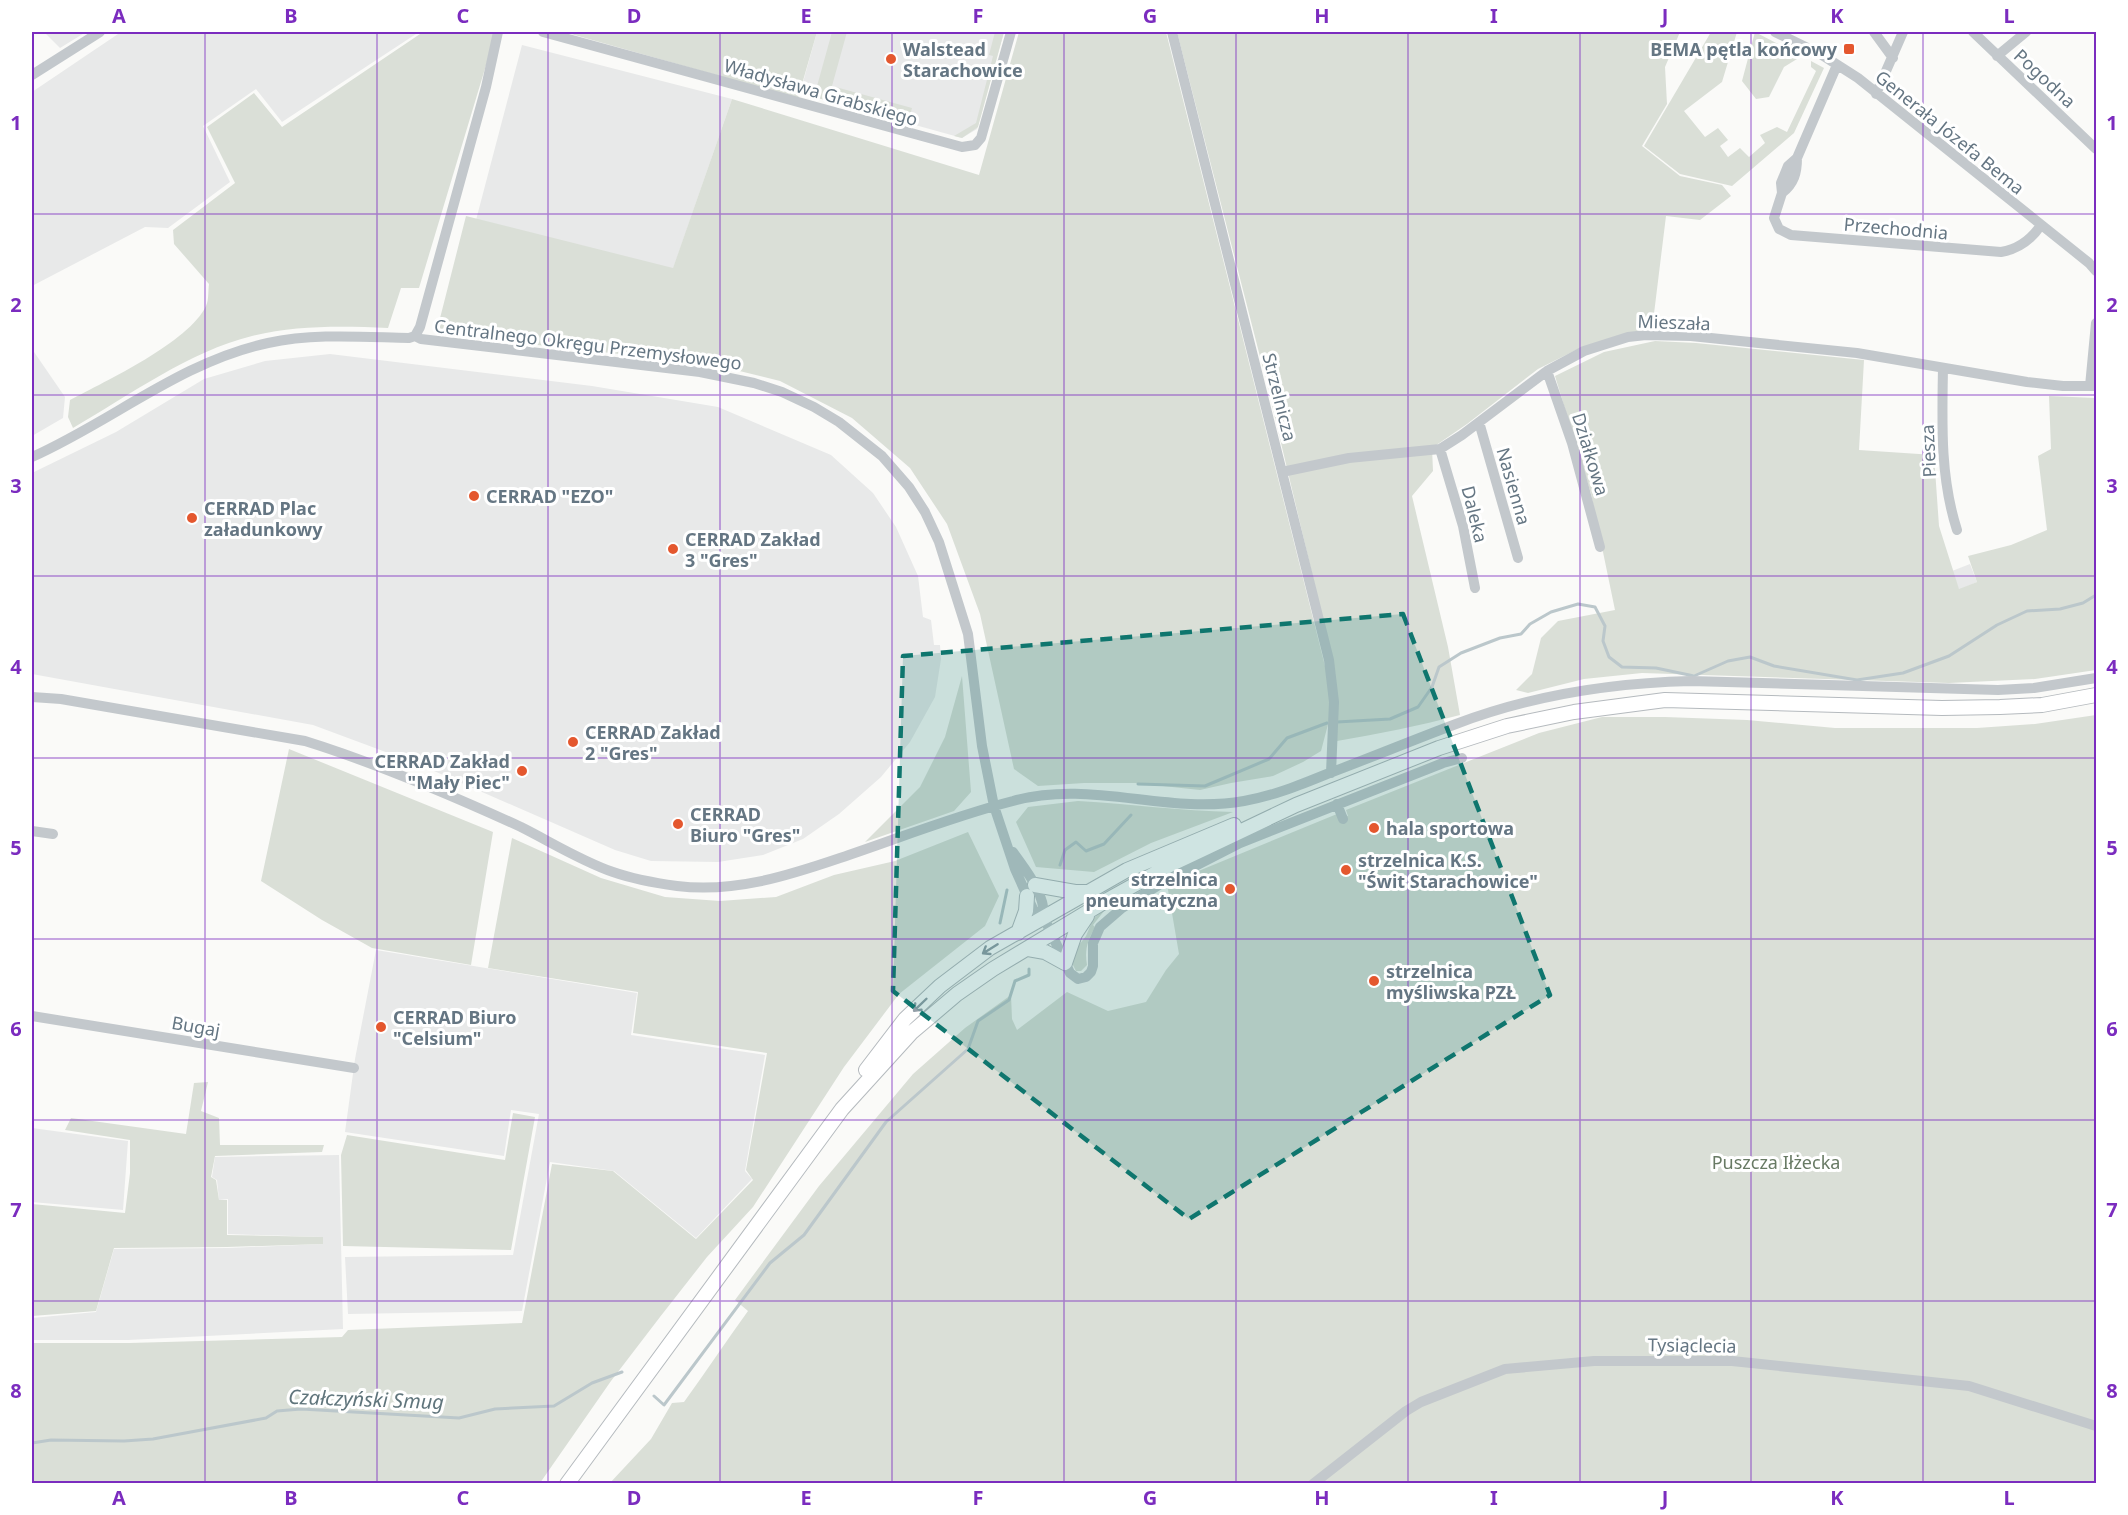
<svg xmlns="http://www.w3.org/2000/svg" width="2128" height="1515" font-family="'Noto Sans',sans-serif">
	<style>
		.built { fill: #e8e9e9 }
		.green { fill: #dadfd7 }
		.lines { fill: none; stroke-linecap: round; stroke-linejoin: round }
		.stream { stroke: #bbc7cb; stroke-width: 3 }
		.major-casing { stroke: #b5babe; stroke-width: 16 }
		.minor { stroke: #c3c8cc; stroke-width: 10 }
		.major { stroke: #fff; stroke-width: 14 }
		.oneway { stroke: #939fa8 }
		.marked { fill: #0f766e; fill-opacity: 0.2; stroke: #0f766e; stroke-width: 4.5; stroke-dasharray: 12 8; stroke-linejoin: round }
		.grid { fill: none; stroke: #7b2cbf; stroke-width: 1.5; stroke-opacity: 0.55 }
		.poi-dot { fill: #e4572e; stroke: #fff; stroke-width: 2 }
		.labels { text-anchor: middle; dominant-baseline: central; stroke-width: 6; stroke-linejoin: round; paint-order: stroke }
		.poi-label { font-size: 18px; font-weight: bold; fill: #657683; stroke: #fff; text-anchor: start }
		.street-label { font-size: 18px; fill: #657683; stroke: #fff }
		.park-label { font-size: 18px; fill: #687a64; stroke: #fff }
		.water-label { font-size: 20px; font-style: italic; fill: #60757c; stroke: #fff }
		.neatline { fill: none; stroke: #7b2cbf; stroke-width: 2 }
		.grid-label { font-size: 20px; text-anchor: middle; font-weight: bold; fill: #7b2cbf }
	</style>
	<rect width="100%" height="100%" fill="#fafaf8"/>
	<path class="built" d="M 44,32 L 86,32 L 60,48 Z
		M 121,32 L 419,32 L 282,122 L 256,89 L 203,126 L 230,182 L 168,228 L 145,227 L 32,286 L 32,92 Z
		M 817,32 L 1004,32 L 977,129 L 962,138 L 800,93 Z
		M 522,45 L 732,99 L 673,269 L 476,220 Z
		M 32,349 L 65,397 L 63,418 L 32,436 Z
		M 330,354 L 592,386 L 718,407 L 831,455 L 873,493 L 896,527 L 918,576 L 923,617 L 931,620 L 934,645 L 940,645 L 941,659 L 935,697 L 910,742 L 881,777 L 839,814 L 803,839 L 763,855 L 718,862 L 651,861 L 615,850 L 418,764 L 313,725 L 32,674 L 32,473 L 116,432 L 204,379 L 265,361 Z
		M 1970,564 L 1977,582 L 1959,590 L 1952,571 Z
		M 376,950 L 637,993 L 631,1035 L 765,1055 L 745,1171 L 752,1179 L 696,1238 L 614,1171 L 550,1162 L 522,1311 L 348,1314 L 345,1257 L 513,1255 L 539,1114 L 511,1110 L 504,1156 L 345,1132 L 355,1059 Z
		M 32,1128 L 128,1141 L 123,1210 L 32,1202 Z
		M 339,1155 L 343,1329 L 128,1340 L 32,1340 L 32,1318 L 96,1312 L 114,1249 L 228,1248 L 323,1244 L 323,1237 L 228,1234 L 228,1199 L 219,1200 L 217,1180 L 212,1177 L 215,1157 Z"/>
	<path class="green" d="M 423,32 L 496,32 L 419,288 L 401,288 L 388,328 C 343,326 296,325 252,336 C 190,351 128,396 73,428 L 68,417 L 70,400 C 106,381 189,342 206,306 C 209,300 208,290 209,284 L 174,244 L 173,230 L 235,183 L 207,127 L 254,93 L 282,127 Z
		M 564,32 L 817,32 L 798,98 Z
		M 832,32 L 847,32 L 832,86 L 912,108 L 908,123 L 814,97 Z
		M 995,32 L 1004,32 L 978,127 L 962,138 L 954,136 L 976,123 L 993,56 L 989,55 Z
		M 1019,32 L 1166,32 L 1327,674 L 1331,713 L 1321,751 L 1303,762 L 1273,776 L 1231,783 L 1200,790 L 1135,783 L 1084,783 L 1038,786 L 1014,769 L 980,614 L 947,524 L 910,468 L 852,418 L 780,381 L 711,364 L 436,334 L 466,216 L 673,268 L 732,99 L 979,175 Z
		M 1177,32 L 1680,32 L 1665,67 L 1667,104 L 1642,146 L 1680,176 L 1722,185 L 1731,196 L 1700,220 L 1666,216 L 1652,330 L 1578,349 L 1538,369 L 1467,424 L 1432,448 L 1433,471 L 1412,496 L 1448,647 L 1460,715 C 1419,726 1378,734 1337,741 L 1335,670 L 1266,380 Z
		M 1711,32 L 1737,32 L 1722,82 L 1684,111 L 1705,137 L 1718,128 L 1728,140 L 1720,146 L 1728,157 L 1740,148 L 1749,157 L 1765,143 L 1760,135 L 1777,127 L 1787,132 L 1816,71 L 1811,67 L 1811,61 L 1824,68 L 1794,133 L 1732,186 L 1680,174 L 1644,146 Z
		M 1755,32 L 1799,55 L 1797,59 L 1784,67 L 1769,97 L 1756,99 L 1742,81 Z
		M 1655,341 L 1696,343 L 1864,360 L 1859,450 L 1934,455 L 1939,526 L 1959,589 L 1977,582 L 1968,556 L 2011,545 L 2047,530 L 2038,456 L 2051,449 L 2049,396 L 2096,398 L 2096,670 L 2035,679 L 1949,683 L 1642,673 L 1584,679 L 1528,693 L 1516,690 L 1532,674 L 1541,638 L 1558,621 L 1615,610 L 1591,494 L 1555,376 L 1604,352 Z
		M 962,676 L 971,792 L 954,811 L 865,842 L 920,787 L 945,737 Z
		M 2096,715 L 2096,1483 L 609,1484 L 651,1439 L 672,1403 L 684,1402 C 706,1372 726,1341 748,1311 L 735,1300 L 819,1186 L 913,1074 L 965,1028 L 1011,995 L 1012,1019 L 1017,1030 L 1067,992 L 1108,1011 L 1146,1002 L 1166,970 L 1179,954 L 1167,884 L 1337,814 L 1348,816 L 1346,810 L 1539,733 L 1602,717 L 1665,717 L 1747,720 L 1835,728 L 1977,728 L 2035,724 Z
		M 289,749 L 493,832 L 471,965 L 372,948 L 322,920 L 261,881 Z
		M 1078,801 C 1130,804 1181,811 1233,812 L 1151,843 L 1094,872 L 1036,867 L 1016,822 L 1028,807 Z
		M 968,832 L 999,896 L 985,926 L 899,994 L 844,1067 L 753,1207 L 707,1257 L 660,1317 L 611,1381 L 540,1483 L 32,1483 L 32,1343 L 129,1343 L 342,1337 L 348,1330 L 522,1323 L 552,1164 L 613,1171 L 696,1239 L 753,1180 L 746,1170 L 767,1053 L 633,1033 L 638,992 L 488,968 L 512,838 L 601,878 L 665,897 L 720,901 L 776,897 L 834,875 L 895,861 Z
		M 1108,906 L 1093,925 L 1095,927 C 1088,940 1084,950 1087,965 L 1081,971 L 1076,971 L 1071,961 L 1072,954 L 1086,936 L 1093,919 Z
		M 208,1082 L 201,1111 L 219,1118 L 220,1145 L 324,1145 L 322,1152 L 215,1156 L 211,1177 L 216,1180 L 219,1200 L 227,1200 L 227,1235 L 323,1237 L 323,1244 L 227,1247 L 114,1248 L 96,1311 L 32,1316 L 32,1204 L 125,1213 L 130,1173 L 130,1140 L 65,1130 L 71,1118 L 186,1134 L 194,1083 Z
		M 513,1113 L 535,1117 L 511,1250 L 343,1246 L 341,1155 L 347,1135 L 505,1160 Z"/>
	<g class="lines">
		<path class="stream" d="M 1337,722 L 1390,719 L 1418,707 L 1432,687 L 1439,667 L 1461,653 L 1500,638 L 1521,634 L 1530,624 L 1551,612 L 1578,604 L 1595,607 L 1605,626 L 1603,641 L 1609,657 L 1622,667 L 1656,668 L 1694,676 L 1728,661 L 1750,657 L 1774,666 L 1857,680 L 1903,673 L 1949,656 L 1997,625 L 2027,611 L 2060,609 L 2083,603 L 2096,595
			M 1138,784 L 1205,786 L 1269,759 L 1287,738 L 1327,723
			M 1060,865 L 1065,850 L 1076,842 L 1086,851 L 1104,844 L 1131,815
			M 1000,923 L 1007,890
			M 654,1396 L 664,1405 L 770,1263 L 804,1235 L 886,1122 L 968,1049 L 978,1021 L 1009,1000 L 1015,981 L 1029,975 L 1029,969
			M 32,1443 L 51,1440 L 124,1441 L 153,1439 L 266,1418 L 277,1411 L 301,1409 L 459,1418 L 495,1409 L 554,1406 L 592,1383 L 622,1372"/>
		<defs>
			<path id="major" d="M 1035,885 L 1075,892 L 1086,892
				M 1018,933 L 1026,911 L 1027,896
				M 1028,949 L 1045,952 L 1065,963 L 1075,934 L 1087,916
				M 866,1070 L 905,1019 L 940,986 L 990,948 L 1127,870 L 1234,825
				M 567,1484 L 842,1109 L 911,1033 L 957,994 L 993,969 L 1109,899 L 1172,864 L 1296,805 L 1439,748 L 1507,726 L 1574,712 L 1665,700 L 1942,708 L 2000,707 L 2042,705 L 2096,695"/>
		</defs>
		<use href="#major" class="major-casing"/>
		<path class="minor" d="M 543,32 L 962,147 L 975,145 L 981,138 L 1011,32
			M 1172,32 L 1329,660 L 1334,702 L 1331,773
			M 1775,32 L 1822,55 L 1858,78 L 2089,263 L 2096,271
			M 1874,32 L 1893,58
			M 1973,32 L 2096,149
			M 1997,56 L 2026,32
			M 32,75 L 100,32
			M 1876,94 L 1903,32
			M 1797,158 L 1788,166 L 1781,183 L 1782,193 L 1774,218 L 1779,229 L 1791,235 L 2001,252 C 2019,249 2031,240 2041,225
			M 1782,193 C 1794,184 1797,173 1797,158 L 1837,65
			M 415,336 L 420,327 L 486,87 L 498,32
			M 1943,368 C 1942,423 1940,477 1957,530
			M 1547,371 L 1572,443 L 1600,547
			M 2090,386 L 2096,323
			M 1479,422 L 1518,558
			M 1440,449 L 1463,526 L 1475,588
			M 32,457 C 111,422 182,361 268,343 C 314,333 362,337 409,338 L 415,336 L 421,339 L 700,372 L 754,383 L 782,392 L 814,407 L 839,422 L 882,456 L 909,487 L 925,512 L 939,542 L 968,634 L 982,746 L 994,806 L 1015,869 L 1033,909 L 1044,918 L 1070,973 L 1078,979 L 1086,977 L 1091,972 L 1093,966 L 1093,943 L 1100,927 L 1122,908 L 1162,883 L 1240,843 L 1443,763 L 1462,758
			M 1282,472 L 1349,458 L 1440,449 L 1462,435 L 1547,371 L 1584,351 L 1628,337 L 1646,335 L 1691,336 L 1857,353 L 2027,382 L 2063,386 L 2096,386
			M 32,697 L 61,699 L 305,741 C 379,764 451,795 521,827 C 551,842 581,861 613,872 C 633,879 655,883 677,886 C 734,893 787,876 840,858 C 897,839 954,816 1013,801 C 1091,779 1166,815 1244,801 C 1273,796 1300,785 1327,774 C 1370,758 1413,740 1456,724 C 1532,695 1610,683 1691,681 L 1998,690 L 2034,688 L 2096,678
			M 1337,804 L 1343,819
			M 32,831 L 53,834
			M 1013,852 C 1027,872 1045,893 1044,918
			M 32,1016 L 354,1068
			M 1313,1484 L 1406,1411 L 1421,1402 L 1505,1369 L 1594,1361 L 1732,1361 L 1969,1386 L 2096,1426"/>
		<use href="#major" class="major"/>
	</g>
	<defs><path id="oneway-shaft" d="M-6 0H5M1.5-3L5.5 0L1.5 3" fill="none" stroke-width="1.6" stroke-linecap="round" stroke-linejoin="round" transform="scale(1.5)"/></defs>
	<g class="oneway">
		<use href="#oneway-shaft" transform="translate(990 949) rotate(148)"/>
		<use href="#oneway-shaft" transform="translate(920 1005) rotate(136)"/>
	</g>
	<path class="marked" d="M 1403,614 L 1550,995 L 1189,1219 L 893,991 L 903,656 Z"/>
	<path class="grid" d="M 205,32 L 205,1484M 377,32 L 377,1484M 548,32 L 548,1484M 720,32 L 720,1484M 892,32 L 892,1484M 1064,32 L 1064,1484M 1236,32 L 1236,1484M 1408,32 L 1408,1484M 1580,32 L 1580,1484M 1751,32 L 1751,1484M 1923,32 L 1923,1484M 32,214 L 2096,214M 32,395 L 2096,395M 32,576 L 2096,576M 32,758 L 2096,758M 32,939 L 2096,939M 32,1120 L 2096,1120M 32,1301 L 2096,1301"/>
	<g class="poi-dot">
		<rect x="1843" y="43" width="12" height="12" rx="3"/>
		<circle cx="891" cy="59" r="6"/>
		<circle cx="474" cy="496" r="6"/>
		<circle cx="192" cy="518" r="6"/>
		<circle cx="673" cy="549" r="6"/>
		<circle cx="573" cy="742" r="6"/>
		<circle cx="522" cy="771" r="6"/>
		<circle cx="678" cy="824" r="6"/>
		<circle cx="1374" cy="828" r="6"/>
		<circle cx="1346" cy="870" r="6"/>
		<circle cx="1230" cy="889" r="6"/>
		<circle cx="1374" cy="981" r="6"/>
		<circle cx="381" cy="1027" r="6"/>
	</g>
	<g class="labels">
		<g class="poi-label">
			<text x="903" y="49">Walstead<tspan x="903" dy="21">Starachowice</tspan></text>
			<text x="1837" y="49" text-anchor="end">BEMA pętla końcowy</text>
			<text x="486" y="496">CERRAD "EZO"</text>
			<text x="204" y="508">CERRAD Plac<tspan x="204" dy="21">załadunkowy</tspan></text>
			<text x="685" y="539">CERRAD Zakład<tspan x="685" dy="21">3 "Gres"</tspan></text>
			<text x="585" y="732">CERRAD Zakład<tspan x="585" dy="21">2 "Gres"</tspan></text>
			<text x="510" y="761" text-anchor="end">CERRAD Zakład<tspan x="510" dy="21">"Mały Piec"</tspan></text>
			<text x="690" y="814">CERRAD<tspan x="690" dy="21">Biuro "Gres"</tspan></text>
			<text x="1386" y="828">hala sportowa</text>
			<text x="1358" y="860">strzelnica K.S.<tspan x="1358" dy="21">"Świt Starachowice"</tspan></text>
			<text x="1218" y="879" text-anchor="end">strzelnica<tspan x="1218" dy="21">pneumatyczna</tspan></text>
			<text x="1386" y="971">strzelnica<tspan x="1386" dy="21">myśliwska PZŁ</tspan></text>
			<text x="393" y="1017">CERRAD Biuro<tspan x="393" dy="21">"Celsium"</tspan></text>
		</g>
		<g class="street-label">
			<text transform="translate(2045 78) rotate(43)">Pogodna</text>
			<text transform="translate(821 92) rotate(16)">Władysława Grabskiego</text>
			<text transform="translate(1950 132) rotate(39)">Generała Józefa Bema</text>
			<text transform="translate(1896 228) rotate(5)">Przechodnia</text>
			<text transform="translate(1674 322) rotate(2)">Mieszała</text>
			<text transform="translate(588 344) rotate(7)">Centralnego Okręgu Przemysłowego</text>
			<text transform="translate(1280 397) rotate(76)">Strzelnicza</text>
			<text transform="translate(1928 451) rotate(-93)">Piesza</text>
			<text transform="translate(1591 454) rotate(73)">Działkowa</text>
			<text transform="translate(1514 486) rotate(74)">Nasienna</text>
			<text transform="translate(1475 514) rotate(76)">Daleka</text>
			<text transform="translate(196 1026) rotate(10)">Bugaj</text>
			<text transform="translate(1692 1345) rotate(1)">Tysiąclecia</text>
		</g>
		<g class="park-label">
			<text x="1776" y="1162">Puszcza Iłżecka</text>
		</g>
		<g class="water-label">
			<text transform="translate(366 1399) rotate(2)">Czałczyński Smug</text>
		</g>
	</g>
	<rect width="2128" height="1515" fill="none" stroke="#ffffff" stroke-width="66"/>
	<rect x="33" y="33" width="2062" height="1449" class="neatline"/>
	<g class="grid-label">
		<text x="119" y="23">A</text>
		<text x="291" y="23">B</text>
		<text x="463" y="23">C</text>
		<text x="634" y="23">D</text>
		<text x="806" y="23">E</text>
		<text x="978" y="23">F</text>
		<text x="1150" y="23">G</text>
		<text x="1322" y="23">H</text>
		<text x="1494" y="23">I</text>
		<text x="1665" y="23">J</text>
		<text x="1837" y="23">K</text>
		<text x="2009" y="23">L</text>
		<text x="16" y="130">1</text>
		<text x="2112" y="130">1</text>
		<text x="16" y="312">2</text>
		<text x="2112" y="312">2</text>
		<text x="16" y="493">3</text>
		<text x="2112" y="493">3</text>
		<text x="16" y="674">4</text>
		<text x="2112" y="674">4</text>
		<text x="16" y="855">5</text>
		<text x="2112" y="855">5</text>
		<text x="16" y="1036">6</text>
		<text x="2112" y="1036">6</text>
		<text x="16" y="1217">7</text>
		<text x="2112" y="1217">7</text>
		<text x="16" y="1398">8</text>
		<text x="2112" y="1398">8</text>
		<text x="119" y="1505">A</text>
		<text x="291" y="1505">B</text>
		<text x="463" y="1505">C</text>
		<text x="634" y="1505">D</text>
		<text x="806" y="1505">E</text>
		<text x="978" y="1505">F</text>
		<text x="1150" y="1505">G</text>
		<text x="1322" y="1505">H</text>
		<text x="1494" y="1505">I</text>
		<text x="1665" y="1505">J</text>
		<text x="1837" y="1505">K</text>
		<text x="2009" y="1505">L</text>
	</g>
</svg>
